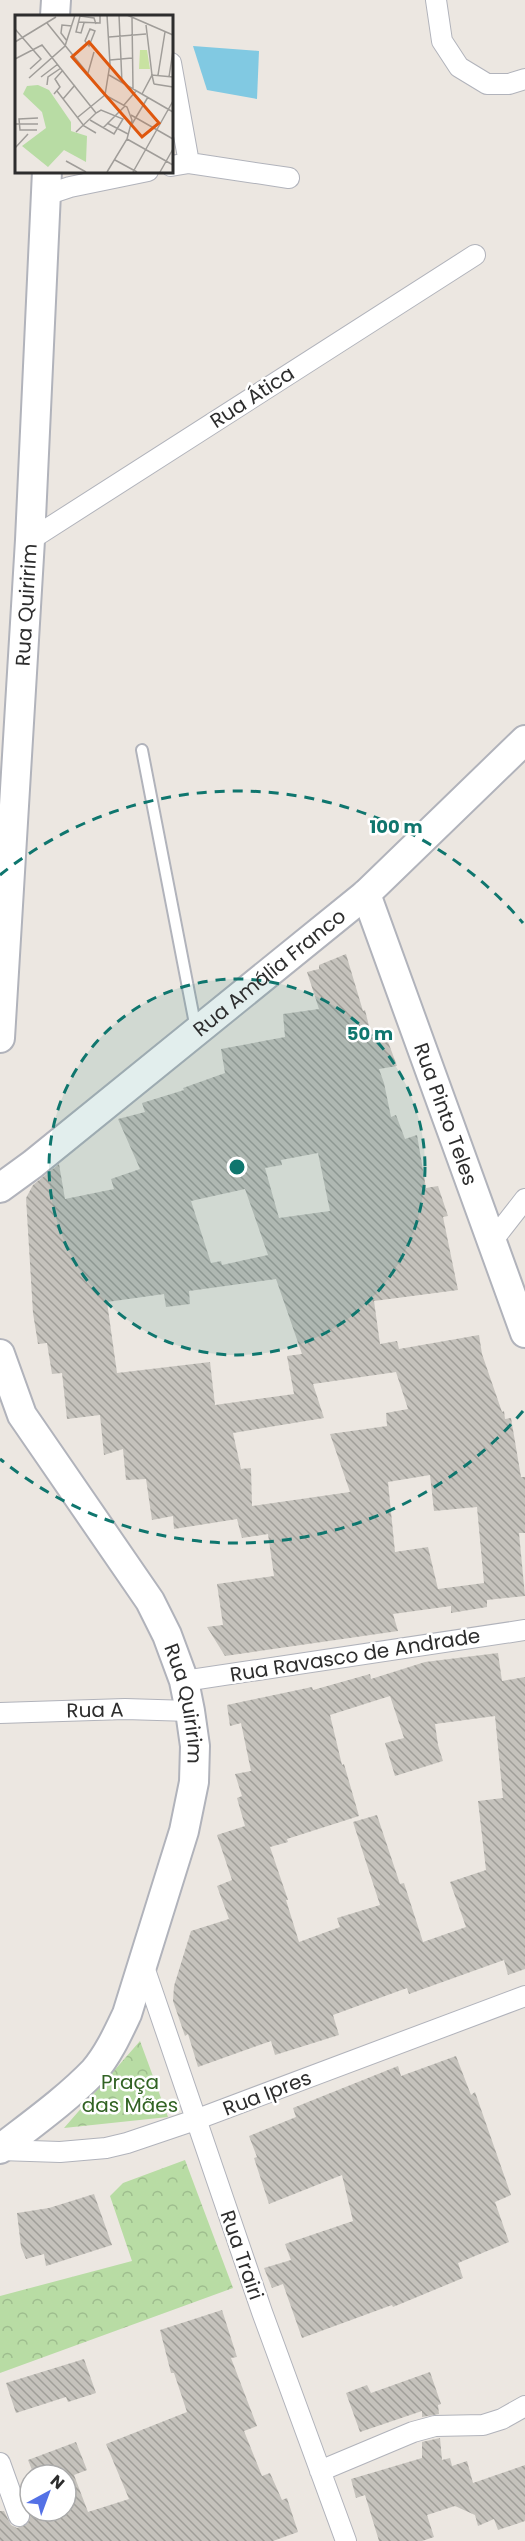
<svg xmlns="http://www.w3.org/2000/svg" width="525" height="2541" font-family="Poppins,sans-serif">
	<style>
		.park { fill: url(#park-crowns) }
		.water { fill: #81c9e2 }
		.building { fill: url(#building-back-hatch); fill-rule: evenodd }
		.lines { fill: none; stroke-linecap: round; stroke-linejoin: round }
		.lane-casing { stroke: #b1b3bb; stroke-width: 14 }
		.street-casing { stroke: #b1b3bb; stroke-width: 22 }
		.secondary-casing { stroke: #b1b3bb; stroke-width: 32 }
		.lane { stroke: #fff; stroke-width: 10 }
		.street { stroke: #fff; stroke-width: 20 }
		.secondary { stroke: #fff; stroke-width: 28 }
		.ring { fill: none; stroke: #0f766e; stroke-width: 3; stroke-dasharray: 10 8 }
		.labels { text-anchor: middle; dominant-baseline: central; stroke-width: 5; stroke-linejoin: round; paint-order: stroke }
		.street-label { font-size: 20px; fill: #2d2d2d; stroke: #fff }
		.park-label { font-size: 20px; fill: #326324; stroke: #fff }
		.inset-road { fill: none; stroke: #a09d99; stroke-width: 1.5 }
		.view { fill: #df570e; fill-opacity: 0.15; stroke: #df570e; stroke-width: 3 }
		.inset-edge { fill: none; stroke: #2d2d2d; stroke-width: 3 }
		.centre { fill: #0f766e; stroke: #fff; stroke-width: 3 }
		.ring-label { font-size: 18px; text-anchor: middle; font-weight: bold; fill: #0f766e; stroke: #fff; stroke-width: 5; stroke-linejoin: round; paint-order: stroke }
	</style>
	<defs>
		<pattern id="park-crowns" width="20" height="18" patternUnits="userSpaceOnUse" patternTransform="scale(1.5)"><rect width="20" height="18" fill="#b8dca4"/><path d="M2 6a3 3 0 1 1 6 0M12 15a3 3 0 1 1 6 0" fill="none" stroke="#9ebd8e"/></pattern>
		<pattern id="building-back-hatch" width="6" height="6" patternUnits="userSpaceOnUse" patternTransform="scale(1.5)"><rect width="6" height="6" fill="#c5c2bc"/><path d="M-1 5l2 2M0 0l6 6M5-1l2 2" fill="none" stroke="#a09e99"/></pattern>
	</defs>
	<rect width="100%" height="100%" fill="#ece7e1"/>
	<path class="park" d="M 140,2041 L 168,2117 L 64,2128 Z
		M 185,2160 L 233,2288 L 0,2373 L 0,2296 L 132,2261 L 110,2196 L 123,2183 Z"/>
	<path class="water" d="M 193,46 L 259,51 L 257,99 L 207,90 Z"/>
	<path class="building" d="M 346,954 L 363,1011 L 365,1010 L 370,1030 L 383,1028 L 397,1066 L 379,1069 L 384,1083 L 391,1117 L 396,1115 L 405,1139 L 417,1135 L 426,1188 L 438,1186 L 448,1216 L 443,1217 L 458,1290 L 374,1301 L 380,1344 L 397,1341 L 399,1349 L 479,1335 L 482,1354 L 502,1412 L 504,1411 L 505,1419 L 511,1418 L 521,1477 L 525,1477 L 525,1533 L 519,1533 L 525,1596 L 487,1600 L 487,1607 L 451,1613 L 451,1606 L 393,1614 L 398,1631 L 225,1656 L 207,1627 L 223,1625 L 217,1584 L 274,1576 L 268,1534 L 242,1538 L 237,1519 L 174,1529 L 173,1516 L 152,1520 L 146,1479 L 126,1480 L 123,1449 L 104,1455 L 100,1415 L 67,1419 L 62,1373 L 52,1374 L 47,1343 L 38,1344 L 33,1313 L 26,1198 L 33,1185 L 59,1164 L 65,1199 L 114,1189 L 111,1179 L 140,1169 L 118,1119 L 145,1112 L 142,1103 L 184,1090 L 183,1088 L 225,1073 L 221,1049 L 285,1037 L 283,1014 L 319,1009 L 307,972 L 319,969 L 319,965 ZM 318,1153 L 330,1211 L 279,1218 L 265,1168 L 282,1165 L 281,1160 ZM 245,1189 L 268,1255 L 222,1265 L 221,1261 L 211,1263 L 191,1201 ZM 276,1279 L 302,1354 L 287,1356 L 294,1394 L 215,1405 L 210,1362 L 117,1373 L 107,1302 L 164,1294 L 166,1307 L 190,1304 L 189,1291 ZM 396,1372 L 408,1409 L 386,1413 L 387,1426 L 330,1434 L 350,1492 L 252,1506 L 251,1468 L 241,1469 L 233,1433 L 324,1418 L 313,1384 ZM 430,1475 L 434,1511 L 477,1507 L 484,1583 L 438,1589 L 428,1547 L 395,1552 L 388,1482 Z
		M 498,1653 L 502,1681 L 525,1677 L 525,1969 L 508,1975 L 504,1960 L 409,1994 L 407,1988 L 333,2015 L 339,2035 L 275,2055 L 271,2041 L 198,2067 L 188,2034 L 185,2036 L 173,2001 L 174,1986 L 191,1931 L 229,1919 L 217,1886 L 232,1880 L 217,1835 L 245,1826 L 237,1798 L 242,1796 L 235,1774 L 251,1771 L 241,1723 L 230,1726 L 227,1705 L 312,1687 L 313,1690 L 370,1674 L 371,1679 L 425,1662 ZM 390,1696 L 404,1738 L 385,1743 L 395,1776 L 443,1761 L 438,1745 L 435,1724 L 495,1716 L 503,1798 L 478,1801 L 486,1870 L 450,1882 L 466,1927 L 423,1942 L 404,1883 L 400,1884 L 377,1815 L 353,1822 L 380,1905 L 337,1918 L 340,1927 L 299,1942 L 286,1900 L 288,1900 L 270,1847 L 288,1842 L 287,1839 L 359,1816 L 344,1764 L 342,1765 L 330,1715 Z
		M 456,2056 L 471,2095 L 475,2092 L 511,2195 L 495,2202 L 509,2242 L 458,2263 L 463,2278 L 393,2307 L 392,2305 L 302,2338 L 283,2284 L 272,2288 L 264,2268 L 291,2260 L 285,2244 L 353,2221 L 342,2175 L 269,2204 L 254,2158 L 257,2157 L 249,2136 L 296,2117 L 293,2108 L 398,2066 L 401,2076 Z
		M 94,2194 L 112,2245 L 46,2266 L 44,2254 L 26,2259 L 21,2247 L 17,2213 L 49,2208 Z
		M 222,2310 L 237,2357 L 231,2358 L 257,2426 L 244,2431 L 262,2476 L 270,2473 L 282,2500 L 287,2498 L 298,2532 L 273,2541 L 0,2541 L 0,2511 L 4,2511 L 11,2525 L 17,2528 L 28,2523 L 30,2511 L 66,2511 L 66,2475 L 34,2475 L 28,2460 L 76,2442 L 87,2470 L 74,2475 L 88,2512 L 129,2499 L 106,2444 L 187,2412 L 174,2373 L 171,2373 L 160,2330 Z
		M 84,2359 L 96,2393 L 68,2402 L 66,2397 L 16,2413 L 6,2383 Z
		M 430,2372 L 441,2404 L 438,2405 L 439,2414 L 422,2417 L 422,2411 L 360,2432 L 346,2393 L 367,2385 L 371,2393 Z
		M 440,2438 L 442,2460 L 450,2458 L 452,2466 L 467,2461 L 473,2483 L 525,2465 L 525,2521 L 498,2530 L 494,2519 L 478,2526 L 475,2515 L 455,2506 L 427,2515 L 434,2537 L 422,2541 L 379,2541 L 365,2495 L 356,2498 L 351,2479 L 422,2458 L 422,2442 Z"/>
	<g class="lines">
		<defs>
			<path id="lane" d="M 142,750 L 196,1029"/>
			<path id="street" d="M 436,0 L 442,41 L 459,67 L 487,84 L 509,84 L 525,79
				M 171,63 L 189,163
				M 171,166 L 189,163 L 289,178
				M 46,195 L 70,187 L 148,171
				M 30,540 L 475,255
				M 493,1240 L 525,1199
				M 184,1681 L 525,1630
				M 0,1713 L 125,1709 L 190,1711
				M 144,1967 L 262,2312 L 346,2541
				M 0,2150 L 60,2152 L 106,2148 L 127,2143 L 195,2120 L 525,1996
				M 0,2463 L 19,2516
				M 320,2471 L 413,2432 L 435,2426 L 483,2425 L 502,2419 L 525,2406"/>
			<g id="secondary">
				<path d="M 55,16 L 56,0"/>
				<path id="s1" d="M 366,894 L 525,1333"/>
				<path id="s2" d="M 0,1038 L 30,540 L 47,171"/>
				<path id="s3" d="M 0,1188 L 33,1164 L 366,894 L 525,740"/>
				<path id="s4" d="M 0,1354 L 22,1415 L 150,1601 L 167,1635 L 184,1681 L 190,1711 L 195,1746 L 194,1782 L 184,1831 L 127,2014 C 118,2033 108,2055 94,2071 C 66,2100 32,2124 0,2149"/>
			</g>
		</defs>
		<use href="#lane" class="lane-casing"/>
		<use href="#street" class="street-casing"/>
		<use href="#secondary" class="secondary-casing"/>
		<use href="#lane" class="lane"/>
		<use href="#street" class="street"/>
		<use href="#secondary" class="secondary"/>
	</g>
	<circle cx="237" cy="1167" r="188" fill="#0f766e" fill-opacity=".12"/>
	<g class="ring">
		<circle cx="237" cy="1167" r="188"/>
		<path d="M523 1411A376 376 0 0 1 0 1459M0 875A376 376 0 0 1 523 923"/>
	</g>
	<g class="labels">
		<g class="street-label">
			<text transform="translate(252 397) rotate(-33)">Rua Ática</text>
			<text stroke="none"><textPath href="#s2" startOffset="434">Rua Quiririm</textPath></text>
			<text stroke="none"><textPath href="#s3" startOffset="345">Rua Amália Franco</textPath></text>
			<text stroke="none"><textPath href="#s1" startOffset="234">Rua Pinto Teles</textPath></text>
			<text transform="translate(355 1655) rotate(-9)">Rua Ravasco de Andrade</text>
			<text stroke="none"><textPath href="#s4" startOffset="400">Rua Quiririm</textPath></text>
			<text transform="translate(95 1710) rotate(-1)">Rua A</text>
			<text transform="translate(267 2093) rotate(-21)">Rua Ipres</text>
			<text transform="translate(242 2255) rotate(71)">Rua Trairi</text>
		</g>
		<g class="park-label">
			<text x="130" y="2082">Praça<tspan x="130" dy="23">das Mães</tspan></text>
		</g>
	</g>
	<g transform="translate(15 15)">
		<rect width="158" height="158" fill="#ece7e1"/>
		<path d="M 23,70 L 34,75 L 56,107 L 56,116 L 72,121 L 71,147 L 49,135 L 33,152 L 7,131 L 31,113 L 27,97 L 8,79 L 12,71 Z" fill="#b8dca4"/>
		<path d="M 125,35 L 132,35 L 135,54 L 124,54 Z" fill="#c8e2a1"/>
		<path class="inset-road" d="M 104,0 L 107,68M 112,0 L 158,20M 117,3 L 118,74M 63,7 L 85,8 L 85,0M 32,8 L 90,80 L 63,102M 69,8 L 66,18 L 61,17 L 65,1 L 79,3 L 81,9M 0,14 L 26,44 L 15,54M 75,14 L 80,16 L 74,31 L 70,26 ZM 94,22 L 131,19M 52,26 L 46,18 L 47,10 L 57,11M 0,27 L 41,2M 0,44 L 27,30 L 81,98M 95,45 L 117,43M 73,58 L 79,37M 94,60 L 158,97M 143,60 L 150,17M 26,62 L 43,49M 154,62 L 158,36M 14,63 L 50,31 L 60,0M 139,69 L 137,60 L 158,62M 139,69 L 158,72M 32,70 L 33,62 L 46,53M 42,76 L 69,111 L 81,118M 39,79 L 45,72 L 40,64 L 48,55M 127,79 L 137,60 L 131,10M 48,84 L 60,70M 109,90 L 121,76M 116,100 L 158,124M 92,108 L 113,119M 0,109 L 23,109M 117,109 L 133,82M 88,113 L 110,91M 22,115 L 5,115 L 4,104 L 23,103M 61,117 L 81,98 L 86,95 L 108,104 L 99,119 L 75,105M 112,124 L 158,150M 0,133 L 13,119M 100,145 L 122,157M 51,146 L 71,157M 92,157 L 112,124 L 117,105 L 112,92 L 90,80 L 95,49 L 92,0M 118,157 L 158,86M 145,157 L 158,134"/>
		<path class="view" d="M 74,27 L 144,108 L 127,122 L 57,42 Z"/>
		<rect width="158" height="158" class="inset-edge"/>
	</g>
	<circle cx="237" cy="1167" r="9" class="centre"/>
	<g class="ring-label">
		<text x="396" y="833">100 m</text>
		<text x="370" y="1040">50 m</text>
	</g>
	<g transform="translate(48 2493) rotate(41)"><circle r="28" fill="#ffffff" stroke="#ababab" stroke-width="1.5"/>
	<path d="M0-4.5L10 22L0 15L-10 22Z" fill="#5471e6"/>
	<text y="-9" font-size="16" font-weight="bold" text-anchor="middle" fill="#2d2d2d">N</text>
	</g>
</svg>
